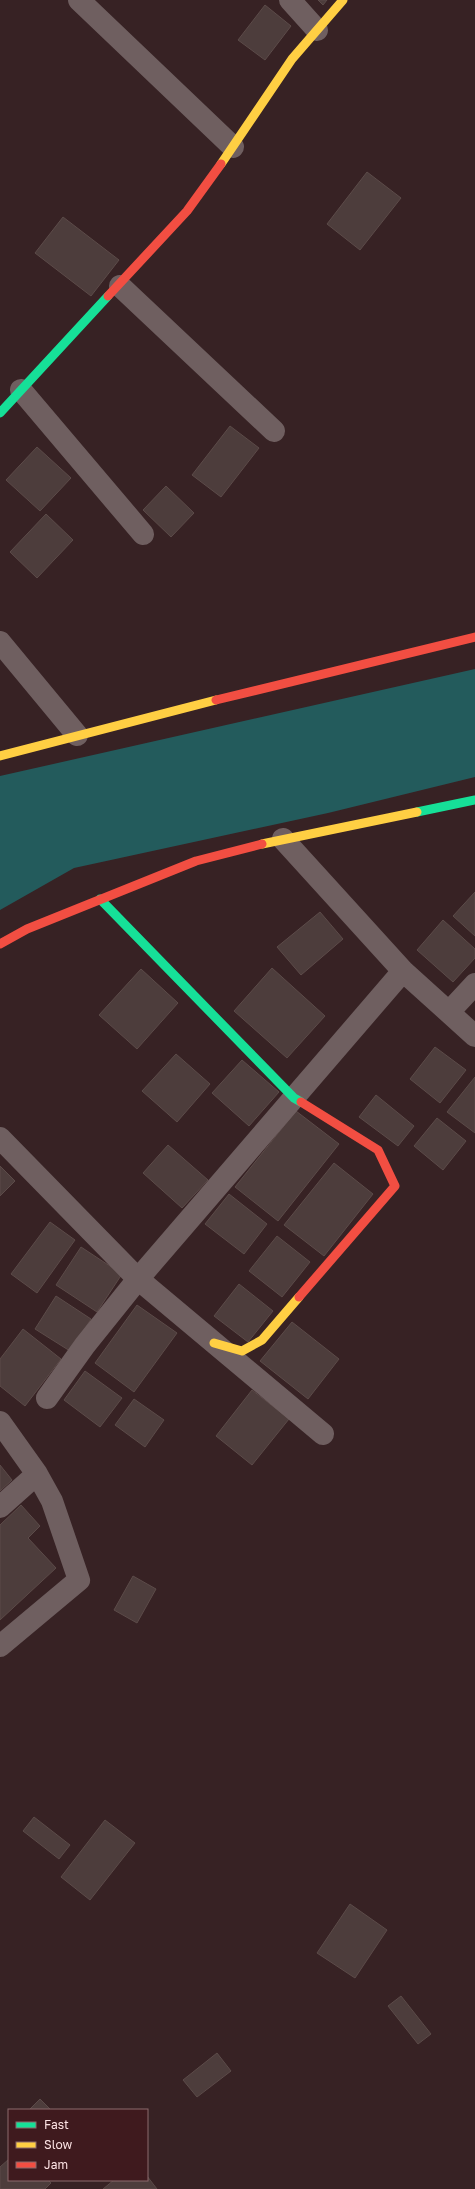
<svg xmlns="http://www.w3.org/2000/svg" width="475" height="2189" font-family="'Golos Text',sans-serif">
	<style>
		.water { fill: #235b5c }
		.building { fill: #4d3d3c; stroke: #5c4b49 }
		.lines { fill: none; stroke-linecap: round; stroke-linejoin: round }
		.street { stroke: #6f5f60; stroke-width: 22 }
		.fast { stroke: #16e098; stroke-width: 9 }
		.slow { stroke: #ffcf43; stroke-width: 9 }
		.jam { stroke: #f24e42; stroke-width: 9 }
	</style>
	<rect width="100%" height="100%" fill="#372224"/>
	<path class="water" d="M 475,669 L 475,777 L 328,813 L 74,868 L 0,910 L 0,776 Z"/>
	<path class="building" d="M 318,0 L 327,0 L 323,5 Z
		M 265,5 L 291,26 L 265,60 L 238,40 Z
		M 367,172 L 401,198 L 360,250 L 327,224 Z
		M 63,217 L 119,260 L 91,296 L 35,253 Z
		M 230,426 L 259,448 L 221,497 L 192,475 Z
		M 37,447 L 71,478 L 40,511 L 6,480 Z
		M 166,486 L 194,513 L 171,537 L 143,510 Z
		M 46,514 L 73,540 L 37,578 L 10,552 Z
		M 475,892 L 475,936 L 453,916 Z
		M 320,912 L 343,939 L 301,975 L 277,947 Z
		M 443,920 L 475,949 L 475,958 L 453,982 L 417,950 Z
		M 272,968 L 325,1016 L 287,1058 L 234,1011 Z
		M 141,969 L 178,1003 L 137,1049 L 99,1015 Z
		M 435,1047 L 466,1070 L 440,1103 L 410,1079 Z
		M 176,1054 L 210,1084 L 177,1122 L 142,1091 Z
		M 242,1060 L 279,1092 L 249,1126 L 212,1093 Z
		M 475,1077 L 475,1133 L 447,1112 Z
		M 376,1095 L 414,1126 L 398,1146 L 359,1117 Z
		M 296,1111 L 339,1144 L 278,1221 L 235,1187 Z
		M 437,1118 L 466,1141 L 443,1170 L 414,1146 Z
		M 168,1145 L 208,1180 L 182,1208 L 143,1173 Z
		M 334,1163 L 373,1194 L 324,1256 L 284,1225 Z
		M 0,1166 L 15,1181 L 0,1196 Z
		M 229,1194 L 267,1224 L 244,1254 L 205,1224 Z
		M 50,1222 L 75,1240 L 37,1293 L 11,1274 Z
		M 277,1236 L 310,1262 L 282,1297 L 249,1271 Z
		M 81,1247 L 122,1274 L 97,1312 L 56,1285 Z
		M 239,1284 L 273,1311 L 248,1342 L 214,1316 Z
		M 56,1296 L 91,1319 L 70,1351 L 35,1329 Z
		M 137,1305 L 177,1333 L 134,1392 L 95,1363 Z
		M 292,1322 L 339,1359 L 308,1399 L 260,1361 Z
		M 23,1329 L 61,1359 L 25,1406 L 0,1386 L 0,1359 Z
		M 85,1371 L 122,1398 L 100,1427 L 64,1400 Z
		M 252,1390 L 289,1419 L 252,1465 L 216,1436 Z
		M 134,1399 L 164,1420 L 145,1447 L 115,1425 Z
		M 0,1465 L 12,1480 L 0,1491 Z
		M 21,1505 L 40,1526 L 28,1538 L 56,1568 L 0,1620 L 0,1525 Z
		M 133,1576 L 156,1589 L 137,1623 L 114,1610 Z
		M 34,1817 L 70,1845 L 59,1859 L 23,1831 Z
		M 105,1820 L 135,1843 L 90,1900 L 61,1877 Z
		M 350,1904 L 387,1930 L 355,1978 L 317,1953 Z
		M 401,1996 L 431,2034 L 418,2044 L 388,2006 Z
		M 217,2053 L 231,2071 L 197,2097 L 183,2080 Z
		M 40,2099 L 51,2110 L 29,2110 Z
		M 9,2159 L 9,2180 L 48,2180 L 51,2183 L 45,2189 L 0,2189 L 0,2167 Z
		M 147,2176 L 157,2189 L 103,2189 L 114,2180 L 147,2180 Z"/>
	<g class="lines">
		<path class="street" d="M 79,0 L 233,147
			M 290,0 L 317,30
			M 120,286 L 274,431
			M 21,390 L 143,534
			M 0,642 L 77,735
			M 283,839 L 403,971 L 475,1036
			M 449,1012 L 475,984
			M 0,1138 L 138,1279 L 323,1434
			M 47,1398 L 85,1345 L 138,1279 L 403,971
			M 0,1422 L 37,1474 L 52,1501 L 79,1580 L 0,1646
			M 0,1507 L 37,1474"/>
		<path class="fast" d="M 0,413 L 108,296
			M 417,812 L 475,800
			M 100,899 L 294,1098 L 301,1102"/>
		<path class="slow" d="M 221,164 L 292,59 L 343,0
			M 0,756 L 216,700
			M 262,844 L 417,812
			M 214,1343 L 242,1351 L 262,1340 L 299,1297"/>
		<path class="jam" d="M 108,296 L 187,211 L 221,164
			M 216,700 L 475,637
			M 0,944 L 27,929 L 196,861 L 262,844
			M 299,1297 L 395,1186 L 378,1150 L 301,1102"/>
	</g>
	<rect x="8" y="2109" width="140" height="72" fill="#3f1a1e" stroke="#8b6a6d"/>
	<rect x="16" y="2122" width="20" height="6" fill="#16e098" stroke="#8b6a6d"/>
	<text x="44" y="2129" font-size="12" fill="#fce2e3">Fast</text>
	<rect x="16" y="2142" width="20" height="6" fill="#ffcf43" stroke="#8b6a6d"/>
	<text x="44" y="2149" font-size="12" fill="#fce2e3">Slow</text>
	<rect x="16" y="2162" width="20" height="6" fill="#f24e42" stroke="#8b6a6d"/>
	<text x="44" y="2169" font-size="12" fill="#fce2e3">Jam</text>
</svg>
